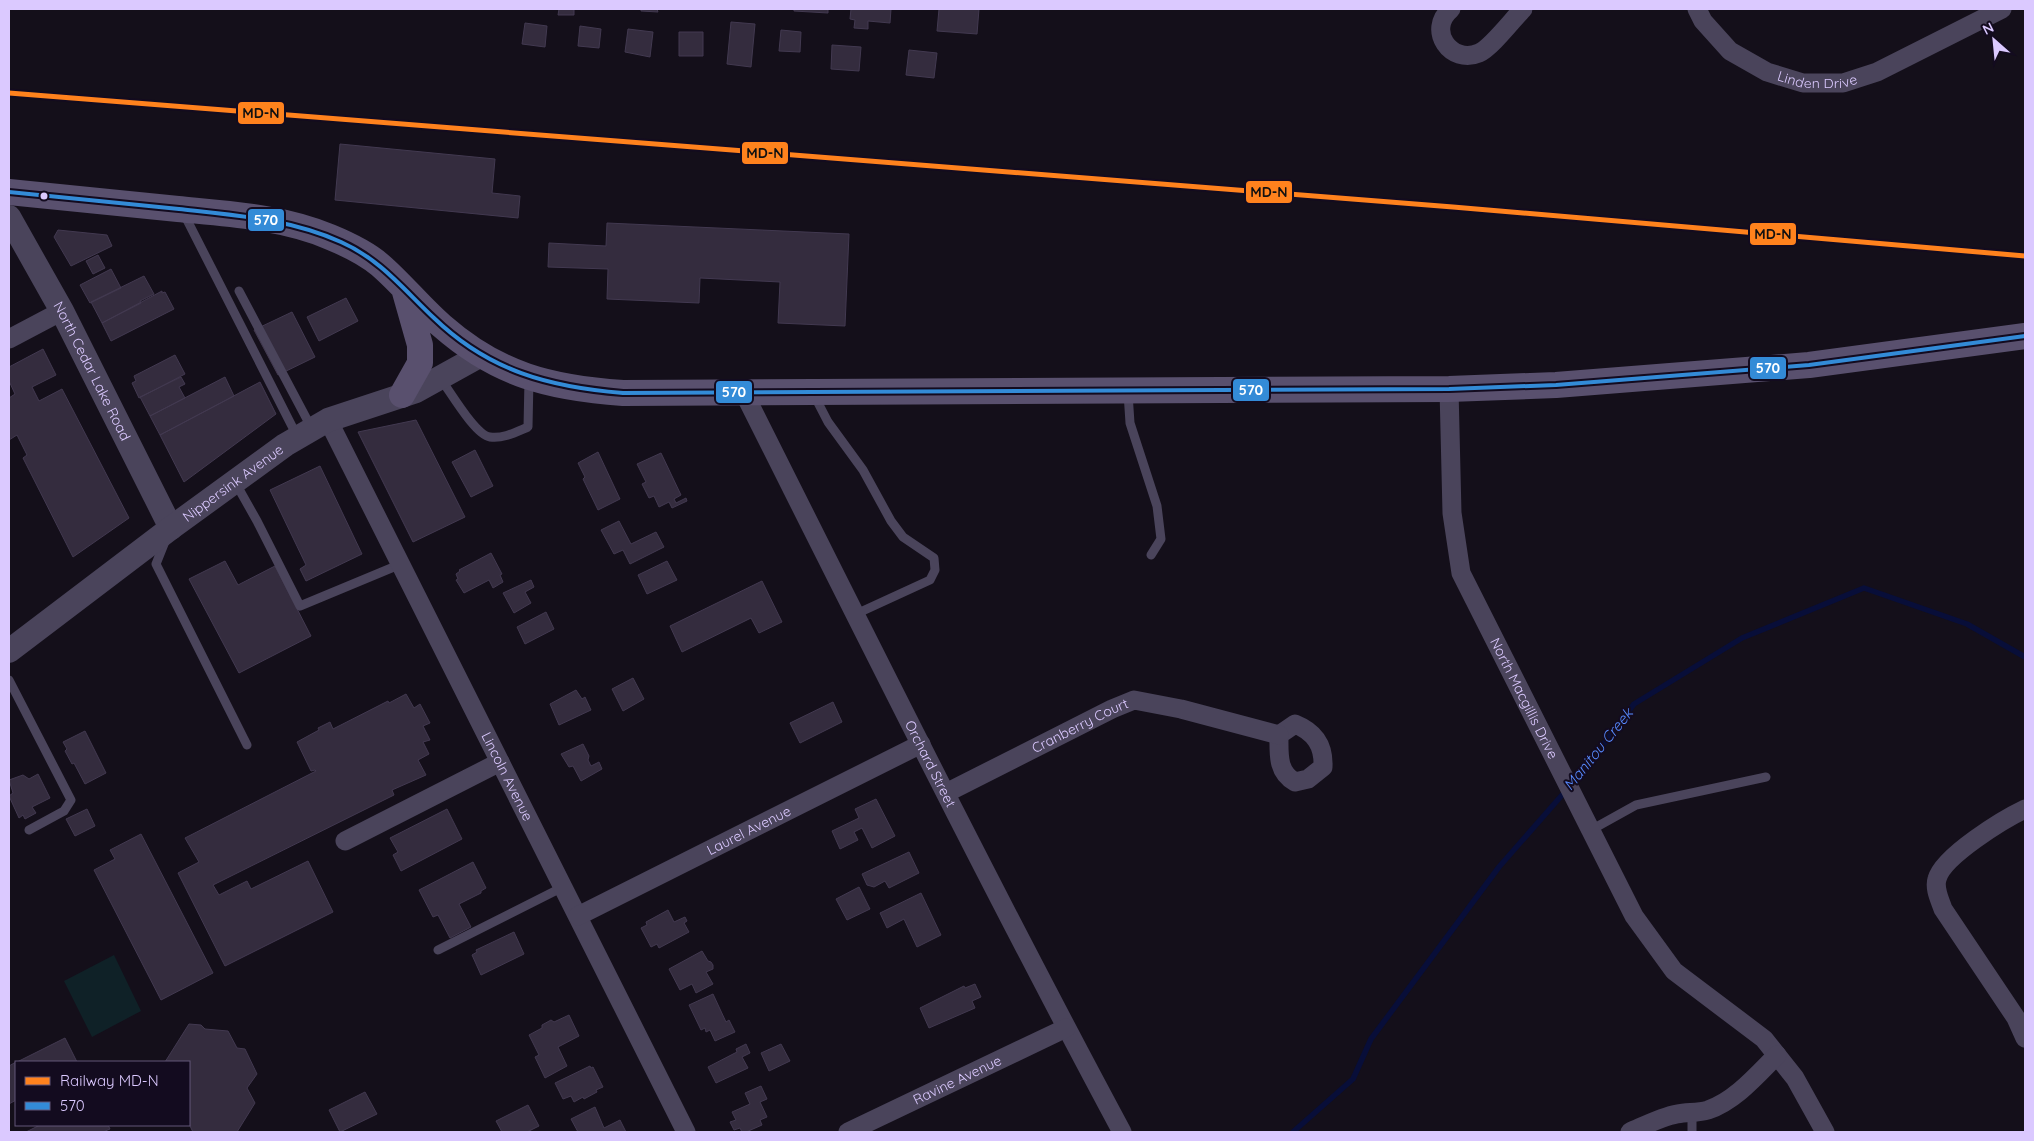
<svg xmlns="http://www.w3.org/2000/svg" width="2034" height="1141" font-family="Quicksand,sans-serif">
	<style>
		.green { fill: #0f2127 }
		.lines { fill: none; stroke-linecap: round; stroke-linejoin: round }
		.stream { stroke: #080e39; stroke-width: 5.5 }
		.building { fill: #342c3e; stroke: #423950 }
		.service { stroke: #4a445b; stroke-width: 9 }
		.minor { stroke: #4a445b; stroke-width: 19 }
		.tertiary { stroke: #4a445b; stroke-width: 24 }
		.secondary { stroke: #59506e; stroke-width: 26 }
		.bus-1-casing { stroke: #130b1f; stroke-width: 8 }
		.bus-1 { stroke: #338bd7; stroke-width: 4 }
		.rail-1-casing { stroke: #130b1f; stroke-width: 9 }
		.rail-1 { stroke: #ff821d; stroke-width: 5 }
		.bus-dot { fill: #dbc9ff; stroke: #130b1f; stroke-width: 2 }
		.labels { text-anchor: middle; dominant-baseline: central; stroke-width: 4; stroke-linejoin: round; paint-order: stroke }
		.street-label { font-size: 14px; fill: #dbc9ff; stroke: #130b1f }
		.water-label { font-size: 15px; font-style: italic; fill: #578bff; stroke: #130b1f }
		.line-badge { stroke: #130b1f; stroke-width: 2 }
		.badge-label { font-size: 14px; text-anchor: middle; font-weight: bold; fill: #fff }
		.pale-badge-label { font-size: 14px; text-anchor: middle; font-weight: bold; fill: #111 }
	</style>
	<rect width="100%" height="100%" fill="#140f1a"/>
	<path class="green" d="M 114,955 L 141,1011 L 92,1037 L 64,981 Z"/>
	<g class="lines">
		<path class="stream" d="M 1293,1132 L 1353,1079 L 1371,1039 L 1499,867 L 1584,770 L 1634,704 L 1742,638 L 1864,588 L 1967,624 L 2025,657"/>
	</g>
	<path class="building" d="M 559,9 L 574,9 L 574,15 L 558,15 Z
		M 641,9 L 657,9 L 658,12 L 641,11 Z
		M 794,9 L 828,9 L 828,13 L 794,11 Z
		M 851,9 L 891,9 L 890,23 L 868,21 L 868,29 L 854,28 L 855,20 L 850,19 Z
		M 939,9 L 979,9 L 977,34 L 937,31 Z
		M 731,22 L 755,24 L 751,67 L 727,64 Z
		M 525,23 L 547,26 L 545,47 L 522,44 Z
		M 580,26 L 601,29 L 599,48 L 578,46 Z
		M 628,29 L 653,32 L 650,57 L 625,52 Z
		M 781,30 L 801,32 L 800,52 L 779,51 Z
		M 679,32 L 703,32 L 703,56 L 679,56 Z
		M 832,45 L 861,47 L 859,71 L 831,69 Z
		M 909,50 L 937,53 L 934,78 L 906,75 Z
		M 340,144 L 495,159 L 492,193 L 520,196 L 518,218 L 335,200 Z
		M 607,223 L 849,234 L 845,326 L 778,323 L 780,282 L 700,278 L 699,303 L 607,299 L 608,269 L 548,267 L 549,243 L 606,246 Z
		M 58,230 L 107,235 L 112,246 L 71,266 L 54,237 Z
		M 98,255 L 105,268 L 93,274 L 86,261 Z
		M 111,269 L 121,288 L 90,303 L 80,285 Z
		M 144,276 L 154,294 L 140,301 L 141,303 L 102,323 L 91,302 Z
		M 162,291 L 162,293 L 165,292 L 174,309 L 111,341 L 102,323 Z
		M 346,298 L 358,321 L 319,341 L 307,317 Z
		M 292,312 L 315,357 L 278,375 L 254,330 Z
		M 43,349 L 56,375 L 32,387 L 39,401 L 62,389 L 129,518 L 73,557 L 23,458 L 27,455 L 17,435 L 9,440 L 9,398 L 15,394 L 9,381 L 9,367 Z
		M 175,355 L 185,374 L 139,398 L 132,383 L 136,381 L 134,376 Z
		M 181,377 L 185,384 L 179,387 L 185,398 L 150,416 L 140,397 Z
		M 225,377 L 234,396 L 160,435 L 150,416 Z
		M 260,382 L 276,414 L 184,482 L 160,435 Z
		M 416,420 L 465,517 L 413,542 L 358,432 Z
		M 475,450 L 493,486 L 471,497 L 452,462 Z
		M 598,452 L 620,499 L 598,510 L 583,479 L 585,477 L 578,463 Z
		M 661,453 L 681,495 L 674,499 L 676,503 L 686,498 L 687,501 L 672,508 L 669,502 L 659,507 L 654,496 L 649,498 L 642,484 L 646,482 L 637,464 Z
		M 320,466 L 362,554 L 306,581 L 300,569 L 306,565 L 270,490 Z
		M 619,521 L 631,544 L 656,532 L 664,547 L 630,564 L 623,550 L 614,554 L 601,530 Z
		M 491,553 L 502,574 L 500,575 L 503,582 L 493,588 L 489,580 L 464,593 L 456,580 L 458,579 L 456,574 L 460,571 L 459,570 Z
		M 225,561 L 238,585 L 275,566 L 311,636 L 239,673 L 189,579 Z
		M 667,561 L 677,580 L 647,594 L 638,575 Z
		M 531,580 L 534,587 L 525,592 L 531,603 L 514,613 L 503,593 Z
		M 762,581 L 782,622 L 759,633 L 751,618 L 682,652 L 670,626 Z
		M 546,612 L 554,629 L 525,644 L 517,627 Z
		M 633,678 L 644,699 L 623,711 L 612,689 Z
		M 576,690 L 582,699 L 585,697 L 591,710 L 559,725 L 550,704 Z
		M 406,694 L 414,708 L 420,704 L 430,723 L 423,726 L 430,740 L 423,742 L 429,754 L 418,760 L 426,775 L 392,790 L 394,795 L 213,885 L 219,895 L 247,881 L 251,889 L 308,861 L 333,912 L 225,966 L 178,873 L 199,862 L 185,838 L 316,771 L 315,770 L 311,771 L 297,742 L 319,730 L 318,728 L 330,722 L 333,729 L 388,701 L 389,703 Z
		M 833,702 L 842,722 L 800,743 L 790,723 Z
		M 85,731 L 106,773 L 85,784 L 74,763 L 72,764 L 65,751 L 67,749 L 63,742 Z
		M 583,744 L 589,756 L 588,760 L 591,766 L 599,762 L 602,769 L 581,781 L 573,766 L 569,767 L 561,754 Z
		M 38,774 L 50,798 L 32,807 L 36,813 L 25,819 L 23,815 L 19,818 L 9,796 L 13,793 L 9,780 L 23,775 L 29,779 Z
		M 876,799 L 895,836 L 872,848 L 862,828 L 854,832 L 858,840 L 840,849 L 832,831 L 859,818 L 855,809 Z
		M 87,809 L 95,826 L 75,836 L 66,819 Z
		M 447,809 L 462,839 L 401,871 L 393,855 L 398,852 L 390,838 Z
		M 141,834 L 213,973 L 161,1000 L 94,870 L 115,859 L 110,850 Z
		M 909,852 L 919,873 L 889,888 L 885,881 L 874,887 L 867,885 L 862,874 Z
		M 473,862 L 486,888 L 481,891 L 481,893 L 459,904 L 471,927 L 450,938 L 438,915 L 433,917 L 419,890 Z
		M 859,887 L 870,909 L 847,920 L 836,899 Z
		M 921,893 L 941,935 L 917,947 L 904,919 L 887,928 L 880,913 Z
		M 668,910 L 674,922 L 685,917 L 687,921 L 684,923 L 689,932 L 659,948 L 657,944 L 651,947 L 641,928 L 647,925 L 646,922 Z
		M 514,932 L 524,954 L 481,975 L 472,955 L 477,952 L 476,950 Z
		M 702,951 L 708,961 L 711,962 L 713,965 L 713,969 L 706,972 L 713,984 L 696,993 L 692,984 L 680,990 L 669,969 Z
		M 975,984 L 981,997 L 972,1001 L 975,1008 L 929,1028 L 920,1008 L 964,986 L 965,988 Z
		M 713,994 L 726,1022 L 729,1020 L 735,1032 L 715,1041 L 710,1030 L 706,1032 L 705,1028 L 701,1030 L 689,1005 Z
		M 569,1015 L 579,1036 L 558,1047 L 567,1066 L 545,1078 L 535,1057 L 539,1055 L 529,1035 L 542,1028 L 542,1025 L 551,1020 L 554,1022 Z
		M 189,1024 L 201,1025 L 205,1029 L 228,1031 L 237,1048 L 245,1049 L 257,1074 L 247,1088 L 255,1103 L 237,1132 L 193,1132 L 189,1124 L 189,1062 L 165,1062 Z
		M 65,1038 L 77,1062 L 17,1062 Z
		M 746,1044 L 750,1053 L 742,1057 L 748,1068 L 716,1083 L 708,1067 L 737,1052 L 736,1049 Z
		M 781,1044 L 790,1061 L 769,1071 L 761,1053 Z
		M 16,1062 L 16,1100 L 9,1104 L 9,1066 Z
		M 590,1066 L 591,1068 L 593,1067 L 603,1087 L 596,1090 L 597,1092 L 584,1099 L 583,1097 L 574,1102 L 571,1096 L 563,1099 L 555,1083 Z
		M 761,1086 L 767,1099 L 760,1102 L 767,1117 L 760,1120 L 762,1125 L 746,1132 L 742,1132 L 740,1128 L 734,1130 L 730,1122 L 736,1120 L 732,1112 L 750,1104 L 745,1093 Z
		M 365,1092 L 377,1114 L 340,1132 L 329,1110 Z
		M 528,1105 L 539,1126 L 527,1132 L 502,1132 L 496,1121 Z
		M 595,1107 L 604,1128 L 620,1120 L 626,1132 L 578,1132 L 571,1119 Z
		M 40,1125 L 108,1125 L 110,1129 L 103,1132 L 26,1132 Z"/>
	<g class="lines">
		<path class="service" d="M 184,214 L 297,436
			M 239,291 L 311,427
			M 440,378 C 450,391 475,435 490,437 C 503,439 516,432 528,427 L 529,379
			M 1128,393 L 1130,423 L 1157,506 L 1161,539 L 1151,555
			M 814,395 L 828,422 L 863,470 L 891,521 L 903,537 L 934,558 L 935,570 L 930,580 L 856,614
			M 235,482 L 257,521 L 300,606 L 401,564
			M 166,539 L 156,564 L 247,745
			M 9,680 L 71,800 L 64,811 L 29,830
			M 1591,830 L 1636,805 L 1766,777
			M 438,950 L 563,887
			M 1692,1113 L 1692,1132"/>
		<g class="minor">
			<path d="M 1451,9 C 1426,30 1451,65 1479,53 C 1491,48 1513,19 1523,9"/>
			<path id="s1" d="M 1697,9 L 1703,21 L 1730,51 L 1767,72 L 1803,83 L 1843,83 L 1877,72 L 2002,9"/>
			<path d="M 9,339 L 62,311"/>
			<path id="s2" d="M 1449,389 L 1452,513 L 1461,573 L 1634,916 L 1674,971 L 1764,1039 L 1795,1078 L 1825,1132"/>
			<path id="s3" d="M 744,393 C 868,640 991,888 1122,1132"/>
			<path id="s4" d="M 328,420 L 686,1132"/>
			<path d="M 1295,724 C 1315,732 1324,746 1323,767 L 1308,779 L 1295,782 C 1277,772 1279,754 1279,735 Z"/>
			<path id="s5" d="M 946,793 L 1112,709 L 1134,700 L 1181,709 L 1279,735"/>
			<path d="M 2025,809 C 2004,819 1943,856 1937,879 C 1934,889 1940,900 1943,909 L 2016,1018 L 2025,1038"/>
			<path d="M 345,841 L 500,762"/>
			<path id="s6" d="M 578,916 L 921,744"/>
			<path id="s7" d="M 848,1132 L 1066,1028"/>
			<path d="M 1630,1132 C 1646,1125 1661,1117 1677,1114 C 1688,1112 1698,1113 1708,1110 C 1735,1101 1757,1075 1777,1055"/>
		</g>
		<g class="tertiary">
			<path id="s8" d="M 9,217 L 62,311 L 171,528"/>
			<path id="s9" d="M 9,651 L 171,528 L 285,445 L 328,420 L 416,391 L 481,355"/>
		</g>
		<path class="secondary" d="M 9,192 C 65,198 122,203 178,209 C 229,214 283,217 330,237 C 347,244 366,253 380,265 C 402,284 420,307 442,326 C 498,375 550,388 623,393 L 1449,389 L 1556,385 L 1809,365 L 2025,336
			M 402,395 L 420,363 L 420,345 L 405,292"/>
		<defs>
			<path id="bus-1" d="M 9,192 C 66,198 122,203 179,209 C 234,215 290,219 341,242 C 380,259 404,290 434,318 C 489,371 549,387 623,393 L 1449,389 L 1556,385 L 1809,365 L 2025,336"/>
		</defs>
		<use href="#bus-1" class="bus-1-casing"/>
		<use href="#bus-1" class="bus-1"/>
		<defs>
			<path id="rail-1" d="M 9,93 L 1453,207 L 2025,256"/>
		</defs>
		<use href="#rail-1" class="rail-1-casing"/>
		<use href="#rail-1" class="rail-1"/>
	</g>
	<circle class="bus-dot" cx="44" cy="196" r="4.5"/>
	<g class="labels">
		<g class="street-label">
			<text stroke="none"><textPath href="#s1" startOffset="148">Linden Drive</textPath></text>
			<text stroke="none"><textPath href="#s8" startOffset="175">North Cedar Lake Road</textPath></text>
			<text stroke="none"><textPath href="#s9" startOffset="280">Nippersink Avenue</textPath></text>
			<text stroke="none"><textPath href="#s2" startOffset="325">North Macgillis Drive</textPath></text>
			<text stroke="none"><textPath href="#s5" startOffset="150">Cranberry Court</textPath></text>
			<text stroke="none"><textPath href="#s3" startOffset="415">Orchard Street</textPath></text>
			<text stroke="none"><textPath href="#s4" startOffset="399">Lincoln Avenue</textPath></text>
			<text stroke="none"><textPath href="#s6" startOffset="191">Laurel Avenue</textPath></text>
			<text stroke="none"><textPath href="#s7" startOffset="121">Ravine Avenue</textPath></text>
		</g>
		<g class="water-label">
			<text transform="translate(1598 749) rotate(-51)">Manitou Creek</text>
		</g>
	</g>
	<g class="line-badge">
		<rect x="237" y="101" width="48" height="24" rx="5" fill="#ff821d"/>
		<rect x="741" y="141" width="48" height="24" rx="5" fill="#ff821d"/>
		<rect x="1245" y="180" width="48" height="24" rx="5" fill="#ff821d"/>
		<rect x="247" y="208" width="38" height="24" rx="5" fill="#338bd7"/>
		<rect x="1749" y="222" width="48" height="24" rx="5" fill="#ff821d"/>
		<rect x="1749" y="356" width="38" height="24" rx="5" fill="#338bd7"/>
		<rect x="1232" y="378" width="38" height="24" rx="5" fill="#338bd7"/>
		<rect x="715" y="380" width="38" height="24" rx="5" fill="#338bd7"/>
	</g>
	<g class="badge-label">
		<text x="266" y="225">570</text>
		<text x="1768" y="373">570</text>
		<text x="1251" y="395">570</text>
		<text x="734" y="397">570</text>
	</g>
	<g class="pale-badge-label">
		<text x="261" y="118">MD-N</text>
		<text x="765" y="158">MD-N</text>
		<text x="1269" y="197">MD-N</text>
		<text x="1773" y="239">MD-N</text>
	</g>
	<rect width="2034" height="1141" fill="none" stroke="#dbc9ff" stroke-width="20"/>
	<rect x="15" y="1061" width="175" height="65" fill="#130b1f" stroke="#635779"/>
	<rect x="25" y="1077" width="25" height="8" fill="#ff821d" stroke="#635779"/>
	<text x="60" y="1086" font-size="15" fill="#dbc9ff">Railway MD-N</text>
	<rect x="25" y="1102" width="25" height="8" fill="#338bd7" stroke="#635779"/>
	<text x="60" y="1111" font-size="15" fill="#dbc9ff">570</text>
	<g transform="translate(1994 40) rotate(333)" stroke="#130b1f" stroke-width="4" paint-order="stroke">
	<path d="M0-4L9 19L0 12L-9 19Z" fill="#dbc9ff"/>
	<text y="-8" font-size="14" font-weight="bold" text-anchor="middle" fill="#dbc9ff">N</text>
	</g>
</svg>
